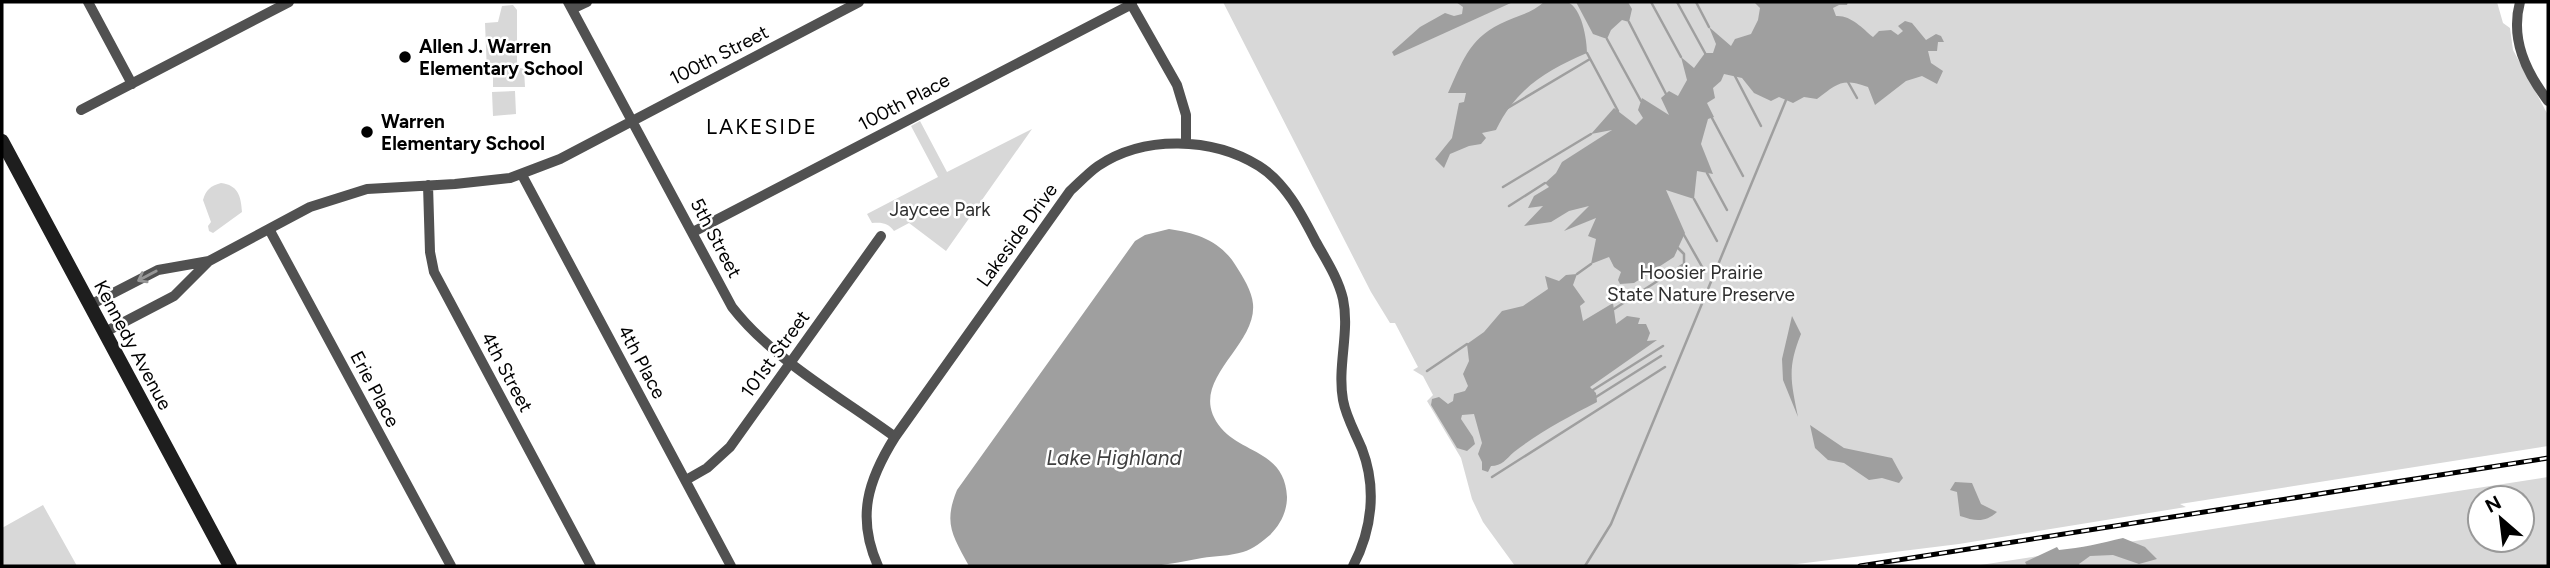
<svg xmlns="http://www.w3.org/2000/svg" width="2550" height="568" font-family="Figtree,sans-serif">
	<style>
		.green { fill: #d8d8d8; fill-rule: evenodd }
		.water { fill: #9f9f9f }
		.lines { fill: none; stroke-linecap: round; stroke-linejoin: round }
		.stream { stroke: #9f9f9f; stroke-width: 2.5 }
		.street { stroke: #515151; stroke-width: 10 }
		.secondary { stroke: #1e1e1e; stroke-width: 14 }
		.rail-casing { stroke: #000; stroke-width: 5 }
		.rail { stroke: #fff; stroke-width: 2.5; stroke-dasharray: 8; stroke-linecap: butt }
		.oneway { stroke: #979797 }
		.poi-dot { fill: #000; stroke: #fff; stroke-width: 2.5 }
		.labels { text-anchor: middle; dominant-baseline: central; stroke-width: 5; stroke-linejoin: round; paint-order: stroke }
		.poi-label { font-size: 19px; font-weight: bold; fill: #000; stroke: #fff; text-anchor: start }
		.street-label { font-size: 19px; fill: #000; stroke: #fff }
		.park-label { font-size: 19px; fill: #2f2f2f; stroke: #fff }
		.neighbourhood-label { font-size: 21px; letter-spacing: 2px; fill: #000; stroke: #fff }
		.water-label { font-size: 21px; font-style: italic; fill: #404040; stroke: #fff }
	</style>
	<rect width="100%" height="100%" fill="#fff"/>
	<path class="green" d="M 1223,2 L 2497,2 L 2503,23 L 2510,28 L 2513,50 L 2548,115 L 2548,446 L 2180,504 L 2186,507 L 1959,544 L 1781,566 L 1515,566 L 1483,522 L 1472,499 L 1461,458 L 1427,401 L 1433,395 L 1423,376 L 1413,370 L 1418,367 L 1395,323 L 1390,323 L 1371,292 Z
		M 513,5 L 517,10 L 517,67 L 524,69 L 525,87 L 493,87 L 493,72 L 487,72 L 485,23 L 498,22 L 502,6 Z
		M 515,91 L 516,114 L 493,116 L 492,92 Z
		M 920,121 L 947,172 L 1032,129 L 946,251 L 909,223 L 894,231 C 888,223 882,222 872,223 L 867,214 L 938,177 L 911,126 Z
		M 221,183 C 238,185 241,196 242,212 L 213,233 L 209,231 L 208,226 L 211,222 L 203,200 C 206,190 210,186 221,183 Z
		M 2548,477 L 2548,566 L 1974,566 ZM 2480,498 L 2522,498 L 2522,540 L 2480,540 Z
		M 43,505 L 77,566 L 2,566 L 2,528 Z"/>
	<path class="water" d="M 1456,2 L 1513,2 L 1394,56 L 1392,52 L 1420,27 L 1445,13 L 1454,16 L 1462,14 L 1463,7 Z
		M 1544,2 C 1550,2 1561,0 1567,2 C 1582,7 1587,40 1587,53 C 1545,71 1516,89 1496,130 L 1482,133 L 1486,138 L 1481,144 L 1469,146 L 1450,154 L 1444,168 L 1435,159 L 1452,138 L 1459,103 L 1464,102 L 1466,93 L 1448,93 C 1462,63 1468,40 1500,24 C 1515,16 1531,14 1544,2 Z
		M 1576,2 L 1628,2 L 1632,9 L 1629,22 L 1622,20 L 1611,30 L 1607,39 L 1593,34 Z
		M 1754,2 L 1848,2 L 1847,5 L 1839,5 L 1833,8 L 1836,16 C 1851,15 1862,28 1873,37 L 1879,31 L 1891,30 L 1898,35 L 1903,31 L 1898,26 L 1905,21 L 1912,23 L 1926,40 L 1936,34 L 1941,36 L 1944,42 L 1938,42 L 1937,51 L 1928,51 L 1931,63 L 1943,71 L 1937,84 L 1922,76 L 1906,81 L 1875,105 L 1868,87 C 1842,78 1838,83 1817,99 L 1804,97 L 1793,103 L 1779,97 L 1771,101 L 1754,93 L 1742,78 L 1724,74 L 1721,81 L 1713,88 L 1715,98 L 1707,103 L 1714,117 L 1708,119 L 1701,144 L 1713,174 L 1697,171 L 1694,199 L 1666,190 L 1685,233 L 1674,257 L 1634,283 L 1620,284 L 1618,280 L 1621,272 L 1614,267 L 1609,257 L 1591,264 L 1596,239 L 1588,236 L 1596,218 L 1564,231 L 1589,206 L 1569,211 L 1551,222 L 1524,226 L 1543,206 L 1528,208 L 1534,196 L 1549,187 L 1545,183 L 1556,173 L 1562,162 L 1612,130 L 1591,134 L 1614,108 L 1636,125 L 1643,118 L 1638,110 L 1642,98 L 1669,115 L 1661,98 L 1669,91 L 1678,96 L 1687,80 L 1681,57 L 1694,68 L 1705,53 L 1713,53 L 1716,44 L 1709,27 L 1731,46 L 1735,39 L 1751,34 L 1758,20 L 1760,8 Z
		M 1169,229 C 1197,233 1221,241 1236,266 C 1243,277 1252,291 1253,304 C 1257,348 1183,382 1221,428 C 1243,454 1285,451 1287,497 C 1287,512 1280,525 1270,535 C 1263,541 1253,549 1243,552 C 1230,556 1215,556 1202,558 C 1186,561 1170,564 1155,566 C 1134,568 1112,566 1091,566 C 1050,566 1010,566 969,566 C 953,536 943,524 957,490 L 1135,241 L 1145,235 Z
		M 1577,274 L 1573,285 L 1585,302 L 1580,306 L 1583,321 L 1613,303 L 1616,324 L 1627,316 L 1640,318 L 1638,324 L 1646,324 L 1650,333 L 1647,341 L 1657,340 L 1590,387 L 1596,393 L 1597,402 C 1568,417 1540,432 1514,452 C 1506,459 1502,466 1491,466 L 1488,472 L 1482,470 L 1482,462 L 1478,454 L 1482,443 L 1474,414 L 1462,415 L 1461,419 L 1473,437 L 1475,444 L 1467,451 L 1457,448 L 1431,405 L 1432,399 L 1439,397 L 1448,404 L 1453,401 L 1454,394 L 1465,391 L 1468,386 L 1463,374 L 1469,361 L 1467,344 L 1484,332 L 1502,311 L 1523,306 L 1548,289 L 1545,276 L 1559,281 L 1566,275 Z
		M 1792,316 L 1801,334 C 1787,368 1791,382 1798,417 L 1783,380 L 1782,359 Z
		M 1810,425 L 1844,448 L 1892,458 L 1903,478 L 1899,483 L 1882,478 L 1869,480 L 1844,463 L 1828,460 L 1815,448 Z
		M 1955,482 L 1972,483 L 1981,504 L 1997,512 C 1985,523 1975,521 1960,516 L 1957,492 L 1950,490 Z
		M 2123,538 L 2145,547 L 2157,559 L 2139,564 L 2113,555 L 2090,556 L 2079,564 L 2080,566 L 2027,566 L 2025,562 L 2057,547 L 2059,550 C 2081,548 2102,543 2123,538 Z"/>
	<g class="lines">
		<path class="stream" d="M 1651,2 L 1681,57
			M 1677,2 L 1705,53
			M 1696,2 L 1709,27
			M 1629,22 L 1666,94
			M 1607,39 L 1641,101
			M 1587,53 L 1618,111
			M 1735,76 L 1761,126
			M 1848,82 L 1857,98
			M 1506,109 L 1590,59
			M 1712,118 L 1743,176
			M 1707,173 L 1727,210
			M 1503,187 L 1591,134
			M 1694,199 L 1717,241
			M 1509,206 L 1545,183
			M 1684,235 L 1705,272
			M 1577,274 L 1591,264
			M 1614,309 L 1684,264 L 1684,254 L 1678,248
			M 1427,371 L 1467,344
			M 1593,390 L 1663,346
			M 1596,397 L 1661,356
			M 1492,477 L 1665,367
			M 1585,566 L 1611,524 L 1786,100"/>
		<path class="street" d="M 88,2 L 132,84
			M 568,2 L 732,307 C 772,359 842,398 895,437
			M 1130,2 L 1177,85 L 1186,115 L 1186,143
			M 2520,2 C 2510,39 2526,72 2548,101
			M 572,9 L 587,2
			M 81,110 L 289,2
			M 522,175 L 731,566
			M 428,185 L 430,252 L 434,272 L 591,566
			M 269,229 L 451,566
			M 693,232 L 1132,4
			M 90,305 L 158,270 L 209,261
			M 105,332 L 174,296 L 209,261 L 310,207 L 367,189 L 455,184 L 510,178 L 560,159 L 859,2
			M 686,480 L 707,468 L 730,447 L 881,236
			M 878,566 C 856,517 868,480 895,437 L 1070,191 C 1079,183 1088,173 1098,166 C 1144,135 1212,137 1259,166 C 1286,183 1302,215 1316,242 C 1326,260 1338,278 1343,299 C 1350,332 1337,366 1343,400 C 1346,417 1355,432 1362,449 C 1377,488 1372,530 1353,566"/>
		<path class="secondary" d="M 2,141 L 230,566"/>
		<defs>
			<path id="rail" d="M 1860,566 L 2548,458"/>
		</defs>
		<use href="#rail" class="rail-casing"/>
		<use href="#rail" class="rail"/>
	</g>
	<defs><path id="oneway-shaft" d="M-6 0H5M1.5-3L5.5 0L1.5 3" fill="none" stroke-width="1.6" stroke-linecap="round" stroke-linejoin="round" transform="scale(1.75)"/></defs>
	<use class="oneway" href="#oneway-shaft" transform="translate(147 276) rotate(152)"/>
	<g class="poi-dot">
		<circle cx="405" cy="57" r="7"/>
		<circle cx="367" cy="132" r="7"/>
	</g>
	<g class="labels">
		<g class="poi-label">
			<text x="419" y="46">Allen J. Warren<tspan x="419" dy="22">Elementary School</tspan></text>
			<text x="381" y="121">Warren<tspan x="381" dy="22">Elementary School</tspan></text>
		</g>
		<g class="street-label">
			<text transform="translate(719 55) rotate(-27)">100th Street</text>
			<text transform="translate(904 102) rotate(-28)">100th Place</text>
			<text transform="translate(1017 235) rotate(-54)">Lakeside Drive</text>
			<text transform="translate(716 238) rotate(62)">5th Street</text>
			<text transform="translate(133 345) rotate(62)">Kennedy Avenue</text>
			<text transform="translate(775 354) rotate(-54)">101st Street</text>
			<text transform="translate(642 362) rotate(62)">4th Place</text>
			<text transform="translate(507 372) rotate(62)">4th Street</text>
			<text transform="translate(375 389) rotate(62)">Erie Place</text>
		</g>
		<g class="park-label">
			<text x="940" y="209">Jaycee Park</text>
			<text x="1701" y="272">Hoosier Prairie<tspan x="1701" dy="22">State Nature Preserve</tspan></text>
		</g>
		<g class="neighbourhood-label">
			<text x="762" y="126">LAKESIDE</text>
		</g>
		<g class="water-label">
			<text x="1114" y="457">Lake Highland</text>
		</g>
	</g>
	<rect width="2550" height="568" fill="none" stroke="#000000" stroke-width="7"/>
	<g transform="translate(2501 519) rotate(332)"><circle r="33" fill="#ffffff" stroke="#999999" stroke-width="2"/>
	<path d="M0-5L12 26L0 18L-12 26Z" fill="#000000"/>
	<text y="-10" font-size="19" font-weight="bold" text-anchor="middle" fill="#000000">N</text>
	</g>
</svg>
